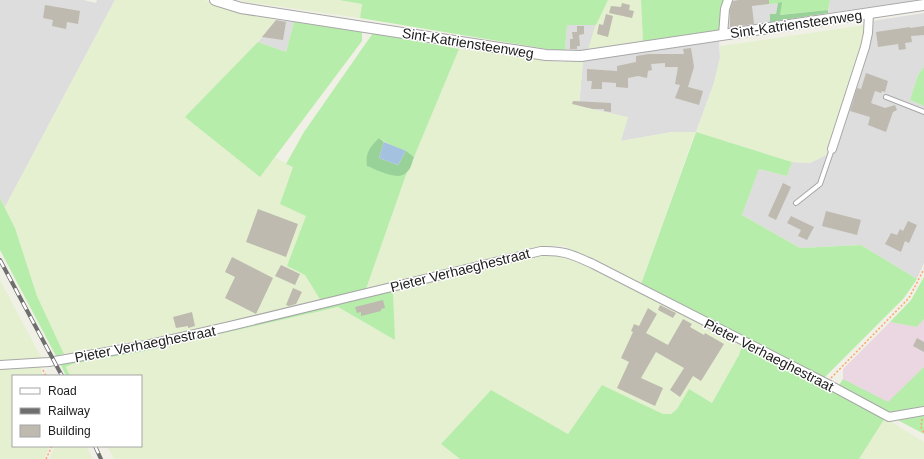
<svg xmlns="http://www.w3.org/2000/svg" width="924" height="459" font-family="Arial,sans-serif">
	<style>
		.residential { fill: #dedddd }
		.industrial { fill: #ead7e1 }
		.farmland { fill: #e5f0d1 }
		.grass { fill: #b7edaa }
		.forest { fill: #99d299 }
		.water { fill: #a5c1e0 }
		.building { fill: #bebaaf }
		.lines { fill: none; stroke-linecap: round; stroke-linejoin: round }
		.service-casing { stroke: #a7a7a7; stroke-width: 6 }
		.minor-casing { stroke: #a7a7a7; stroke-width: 10 }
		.tertiary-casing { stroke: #a7a7a7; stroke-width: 12 }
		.path { stroke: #ffa469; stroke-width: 1.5; stroke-dasharray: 2 2; stroke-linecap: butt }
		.service { stroke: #fff; stroke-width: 4 }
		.minor { stroke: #fff; stroke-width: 8 }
		.tertiary { stroke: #fff; stroke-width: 10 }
		.rail-casing { stroke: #6e6e6e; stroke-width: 4 }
		.rail { stroke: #fff; stroke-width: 2.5; stroke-dasharray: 8; stroke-linecap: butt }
		.labels { text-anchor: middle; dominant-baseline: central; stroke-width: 3; stroke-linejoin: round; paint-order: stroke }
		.street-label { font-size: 14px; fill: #202020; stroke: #fff }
	</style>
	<rect width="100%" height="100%" fill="#f1f0e6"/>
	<path class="residential" d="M 0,0 L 84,0 L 96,3 L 97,0 L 115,0 L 5,207 L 0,198 Z
		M 725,0 L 761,0 L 761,5 L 778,3 L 776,14 L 770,14 L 770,22 L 719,30 Z
		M 830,0 L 920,0 L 828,13 Z
		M 924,13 L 924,67 L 918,75 L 910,100 L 924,106 L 924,263 L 917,279 L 861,245 L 800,248 L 742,215 L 759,169 L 787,176 L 792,162 L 810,163 L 826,155 L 863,41 L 865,22 Z
		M 276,20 L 294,22 L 286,52 L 258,42 Z
		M 567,25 L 596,25 L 588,50 L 565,52 Z
		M 719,41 L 720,58 L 714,83 L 696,132 L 672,132 L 621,141 L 579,106 L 583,61 Z"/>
	<path class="industrial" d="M 924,319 L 924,367 L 892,400 L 888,403 L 843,379 L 843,369 L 890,322 L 917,327 Z"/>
	<path class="farmland" d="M 115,0 L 205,0 L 229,10 L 276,20 L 258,42 L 260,177 L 275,157 L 293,167 L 307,216 L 287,266 L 305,275 L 321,301 L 152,339 L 64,354 L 37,296 L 15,228 L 5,207 Z
		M 240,0 L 339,0 L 362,4 L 360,18 L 246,2 Z
		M 608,0 L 641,0 L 643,41 L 588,50 L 596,23 Z
		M 865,25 L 863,41 L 826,155 L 810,163 L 792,162 L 695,132 L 640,287 L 564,246 L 555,246 L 543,247 L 492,258 L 366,289 L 407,172 L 459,49 L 520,56 L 556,62 L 583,61 L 579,106 L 628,117 L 621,141 L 672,132 L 696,132 L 714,83 L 720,58 L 720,46 Z
		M 552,253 L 577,260 L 743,343 L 739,355 L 712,403 L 689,389 L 677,409 L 671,414 L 663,414 L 602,385 L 568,434 L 491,390 L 441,444 L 460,459 L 114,459 L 107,446 L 141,446 L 141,376 L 70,376 L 67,369 L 68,365 L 72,364 L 145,351 L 338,307 L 394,339 L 393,291 L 514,260 Z
		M 0,280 L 41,357 L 39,360 L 0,362 Z
		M 41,365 L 41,371 L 44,376 L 13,376 L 13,446 L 50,446 L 44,459 L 0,459 L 0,368 Z
		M 885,418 L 924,442 L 924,459 L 859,459 Z
		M 55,446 L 86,446 L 93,459 L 49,459 Z"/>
	<path class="grass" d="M 339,0 L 608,0 L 596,25 L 567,25 L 565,52 L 360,18 L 362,4 Z
		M 641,0 L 725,0 L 719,30 L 643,41 Z
		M 761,0 L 830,0 L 828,10 L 779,15 L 781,3 L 760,5 Z
		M 294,22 L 362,32 L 362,41 L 260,177 L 185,117 L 258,42 L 286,52 Z
		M 373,33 L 459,49 L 414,157 C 403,149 390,146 379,138 L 367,166 C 381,171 394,180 407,172 L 366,289 L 321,301 L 305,275 L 287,266 L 306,216 L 280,204 L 293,167 L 286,164 L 304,132 Z
		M 924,67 L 924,106 L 910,100 L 918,75 Z
		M 696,132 L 792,162 L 787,176 L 759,169 L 742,215 L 800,248 L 861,245 L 917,279 L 904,298 L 823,379 L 640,287 Z
		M 0,198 L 15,228 L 37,296 L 64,354 L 56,356 L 0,250 Z
		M 924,277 L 924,319 L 917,327 L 890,322 L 911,300 Z
		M 393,291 L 395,340 L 338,307 L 145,351 L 72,364 L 66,367 L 70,376 L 66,376 L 60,363 Z
		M 743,343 L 885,418 L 859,459 L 460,459 L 441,444 L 491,390 L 568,434 L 602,385 L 663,414 L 671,414 L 677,409 L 689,389 L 712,403 L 739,355 Z
		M 924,367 L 924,434 L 837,388 L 843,379 L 888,402 Z"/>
	<path class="forest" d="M 782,2 L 780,15 L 828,10 L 828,13 L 770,22 L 770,14 L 776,14 L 778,3 Z
		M 379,138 L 384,142 L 379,158 L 398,165 L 406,151 L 414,157 C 412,162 411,169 407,172 C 399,182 377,170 367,166 C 365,153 370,147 379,138 Z"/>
	<path class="water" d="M 384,142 L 406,151 L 398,165 L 379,158 Z"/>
	<path class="building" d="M 739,0 L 769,0 L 769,4 L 752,6 L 754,24 L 730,27 L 730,10 L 733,1 Z
		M 622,3 L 630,5 L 629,10 L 634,11 L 632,18 L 609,13 L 611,6 L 621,7 Z
		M 45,5 L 80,11 L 78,24 L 67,22 L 66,29 L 52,26 L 53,20 L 43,18 Z
		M 606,14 L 613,16 L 608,37 L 597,34 L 599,24 L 603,25 Z
		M 276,20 L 286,22 L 283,40 L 262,37 Z
		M 577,26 L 584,26 L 584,34 L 579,35 L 580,46 L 577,46 L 577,49 L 570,49 L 570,39 L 573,39 L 572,32 L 577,32 Z
		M 924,26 L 924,35 L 911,36 L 912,42 L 905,43 L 906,49 L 899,50 L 898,44 L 878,47 L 876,32 L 910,27 L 910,28 Z
		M 691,48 L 694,67 L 688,87 L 703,91 L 699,105 L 675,98 L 680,85 L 675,84 L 678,67 L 665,67 L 665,63 L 651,64 L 652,70 L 648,71 L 647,78 L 638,76 L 628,78 L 628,88 L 616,87 L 616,83 L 602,82 L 602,89 L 591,89 L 592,81 L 587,81 L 587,69 L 617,71 L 617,66 L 636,62 L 636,56 L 649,54 L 684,54 L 683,49 Z
		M 866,73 L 888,81 L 885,92 L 882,91 L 881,93 L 875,91 L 871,103 L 885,108 L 895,105 L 897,110 L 893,112 L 886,132 L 868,125 L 870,117 L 850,111 L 857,88 L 861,89 Z
		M 573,101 L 611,103 L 611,112 L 604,111 L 604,109 L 593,109 L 572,104 Z
		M 783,183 L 791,187 L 776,220 L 768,216 Z
		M 258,209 L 298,224 L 286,257 L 246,242 Z
		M 826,211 L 861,220 L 857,235 L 822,226 Z
		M 791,216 L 814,227 L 807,240 L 798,236 L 801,230 L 787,223 Z
		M 908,221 L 917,225 L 909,243 L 905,241 L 901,252 L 885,244 L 891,233 L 897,235 L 900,229 L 903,231 Z
		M 232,257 L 273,278 L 256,314 L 225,298 L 235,277 L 225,272 Z
		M 281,265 L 300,274 L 295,285 L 275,276 Z
		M 293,288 L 302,292 L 296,304 L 289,306 L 286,305 Z
		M 383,300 L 385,308 L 381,309 L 381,311 L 361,316 L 361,312 L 357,313 L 355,307 Z
		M 660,305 L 676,313 L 673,318 L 658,310 Z
		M 648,308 L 657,314 L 646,333 L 668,345 L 683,319 L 692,324 L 690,327 L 704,335 L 705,333 L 724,344 L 701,381 L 693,376 L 680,397 L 670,390 L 684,368 L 656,352 L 641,378 L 663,388 L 655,406 L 617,388 L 629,362 L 621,358 L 633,332 L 631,331 L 634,324 L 639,326 Z
		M 192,312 L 195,326 L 188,328 L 188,326 L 176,328 L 173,317 Z
		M 917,338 L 924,342 L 924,352 L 913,346 Z"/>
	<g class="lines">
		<defs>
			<path id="service" d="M 886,97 L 924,112
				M 796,203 L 820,184 L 832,149"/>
			<path id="minor" d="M 723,35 L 725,9 L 728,0
				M 832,149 L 865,47 L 868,33 L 869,13
				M 0,365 L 49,362 L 146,345 L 226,327 L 541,251 C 564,250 573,255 593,264 L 826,383 L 889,417 L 924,411"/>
			<path id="tertiary" d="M 215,0 L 241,8 L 546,55 L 581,56 L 924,5"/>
		</defs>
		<use href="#service" class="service-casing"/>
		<use href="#minor" class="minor-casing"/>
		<use href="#tertiary" class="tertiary-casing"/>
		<path class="path" d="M 43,370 L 46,376
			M 831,378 L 909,298 L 924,269
			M 922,419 L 921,427 L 924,433
			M 46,459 L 52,446"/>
		<use href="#service" class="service"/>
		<use href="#minor" class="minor"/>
		<use href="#tertiary" class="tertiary"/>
		<defs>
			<path id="rail" d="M 0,260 L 62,376
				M 95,446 L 101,459"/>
		</defs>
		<use href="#rail" class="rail-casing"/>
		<use href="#rail" class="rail"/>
	</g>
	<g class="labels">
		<g class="street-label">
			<text transform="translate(796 24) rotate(-8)">Sint-Katriensteenweg</text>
			<text transform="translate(468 43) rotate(9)">Sint-Katriensteenweg</text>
			<text transform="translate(460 270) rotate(-14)">Pieter Verhaeghestraat</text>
			<text transform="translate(145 344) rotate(-11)">Pieter Verhaeghestraat</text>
			<text transform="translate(769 355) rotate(27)">Pieter Verhaeghestraat</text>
		</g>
	</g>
	<rect x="12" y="375" width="130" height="72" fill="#ffffff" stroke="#a6a6a6"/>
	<rect x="20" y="388" width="20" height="6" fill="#ffffff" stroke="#a6a6a6"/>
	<text x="48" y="395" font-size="12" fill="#202020">Road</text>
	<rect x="20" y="408" width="20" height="6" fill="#6e6e6e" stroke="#a6a6a6"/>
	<text x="48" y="415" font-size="12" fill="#202020">Railway</text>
	<rect x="20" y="425" width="20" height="12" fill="#bebaaf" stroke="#a6a6a6"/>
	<text x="48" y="435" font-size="12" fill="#202020">Building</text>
</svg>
